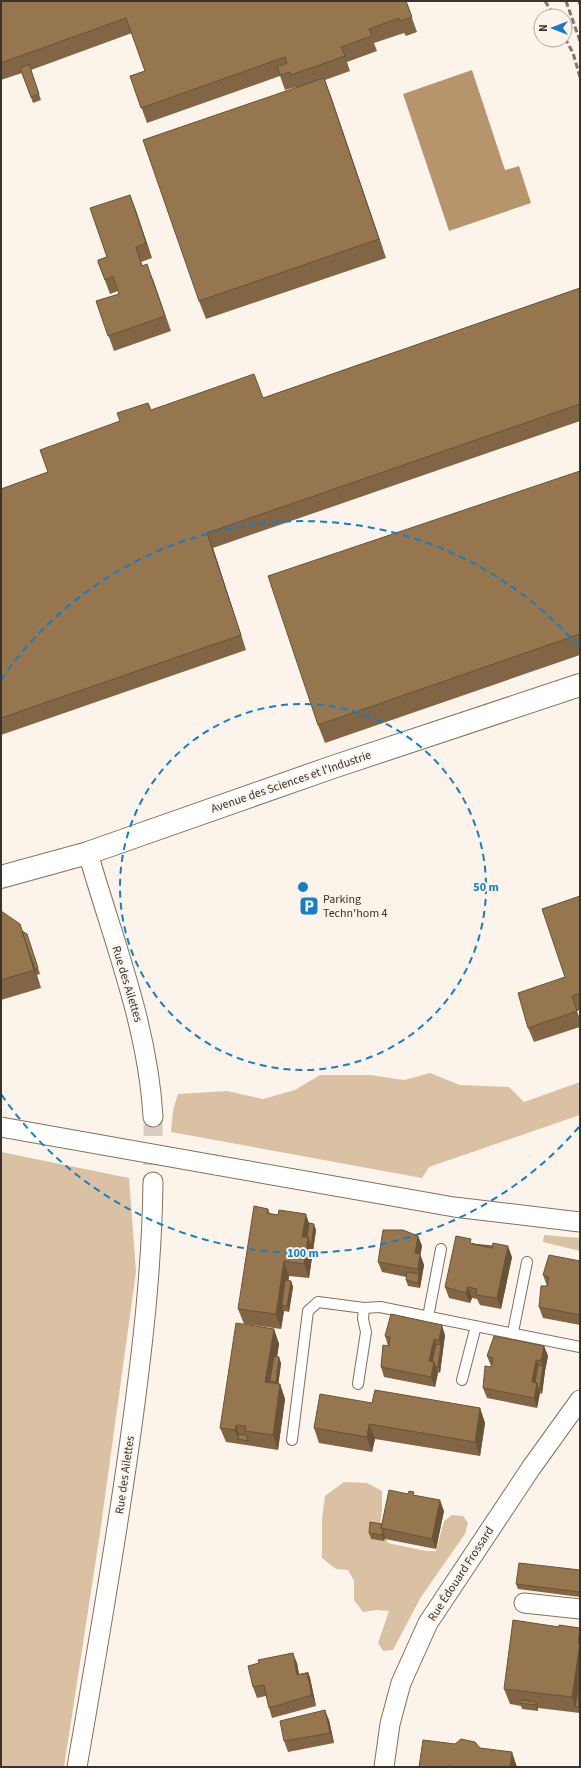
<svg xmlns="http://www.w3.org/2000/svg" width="581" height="1768" font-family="'Source Sans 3',sans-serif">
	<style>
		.green { fill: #dac1a4 }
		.water { fill: #b6956d }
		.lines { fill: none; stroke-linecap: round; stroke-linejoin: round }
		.street-tunnel { stroke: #d5cdc4; stroke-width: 19; stroke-dasharray: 19 10; stroke-linecap: butt }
		.lane-casing { stroke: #83715c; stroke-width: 12 }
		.street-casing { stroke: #83715c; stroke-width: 21 }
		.secondary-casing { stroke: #83715c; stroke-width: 24 }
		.lane { stroke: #fff; stroke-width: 10 }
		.street { stroke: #fff; stroke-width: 19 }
		.secondary { stroke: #fff; stroke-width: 22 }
		.rail { stroke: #80786f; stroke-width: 3; stroke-dasharray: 6 3; stroke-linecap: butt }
		.street-bridge-casing { stroke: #83715c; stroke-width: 21; stroke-linecap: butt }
		.street-bridge { stroke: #fff; stroke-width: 19 }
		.wall { fill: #816544 }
		.shaded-wall { fill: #695337 }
		.building { fill: #96764f; stroke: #695337 }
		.ring { fill: none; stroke: #147ec8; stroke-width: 2; stroke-dasharray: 7 5 }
		.labels { text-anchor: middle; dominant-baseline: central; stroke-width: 4; stroke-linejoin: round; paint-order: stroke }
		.street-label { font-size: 12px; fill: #3b332a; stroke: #fcf4eb }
		.poi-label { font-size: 12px; fill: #3b332a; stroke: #fcf4eb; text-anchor: start }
		.centre { fill: #147ec8; stroke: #fcf4eb; stroke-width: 2 }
		.ring-label { font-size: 12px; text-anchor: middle; font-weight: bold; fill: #147ec8; stroke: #fcf4eb; stroke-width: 4; stroke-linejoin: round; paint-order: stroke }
	</style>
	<rect width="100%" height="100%" fill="#fcf4eb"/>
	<path class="green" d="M 430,1073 L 460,1085 L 509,1087 L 524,1102 L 580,1082 L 580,1115 L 429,1167 L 422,1178 L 171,1132 L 173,1110 L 178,1094 L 227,1091 L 263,1099 L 295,1090 L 320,1075 L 370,1075 L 404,1080 Z
		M 1,1152 L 129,1178 L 136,1272 L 100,1533 L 64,1767 L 1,1767 Z
		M 544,1235 L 580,1238 L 580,1251 L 543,1242 Z
		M 344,1482 L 367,1483 L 382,1491 L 382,1510 L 380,1525 L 388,1543 L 426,1551 L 436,1551 L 444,1521 L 452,1515 L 463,1516 L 468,1523 L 465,1534 L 421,1597 L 393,1650 L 383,1651 L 378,1643 L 389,1611 L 377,1610 L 363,1612 L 354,1600 L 354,1581 L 348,1570 L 336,1569 L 322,1558 L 322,1519 L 325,1496 Z"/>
	<path class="water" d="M 472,70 L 505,170 L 519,166 L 531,203 L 449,231 L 403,94 Z"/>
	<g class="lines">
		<path class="street-tunnel" d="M 153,1117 L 153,1182"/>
		<defs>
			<path id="lane" d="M 428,1317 L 441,1249
				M 513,1332 L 527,1262
				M 462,1380 L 476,1326
				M 358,1384 L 366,1332 L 363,1319 L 364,1308
				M 292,1440 L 308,1311 L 318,1302 L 364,1308 L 380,1307 L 580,1347"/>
			<path id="street" d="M 88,853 C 113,940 148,1026 153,1117
				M 215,1165 L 454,1207 L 580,1222
				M 524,1603 L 580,1609
				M 77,1767 C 96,1658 115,1549 130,1440 C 142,1354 152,1268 153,1182
				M 384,1767 L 390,1724 L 401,1683 L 428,1623 L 531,1468 L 580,1400"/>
			<path id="secondary" d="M 1,877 L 88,853 L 330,768 L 580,685"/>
		</defs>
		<use href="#lane" class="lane-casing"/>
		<use href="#street" class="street-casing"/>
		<use href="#secondary" class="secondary-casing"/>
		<use href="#lane" class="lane"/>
		<use href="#street" class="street"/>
		<use href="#secondary" class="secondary"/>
		<path class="rail" d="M 545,1 L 554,16
			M 566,1 L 580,41
			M 565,38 L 573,53 L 580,77"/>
		<defs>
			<path id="street-bridge" d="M 1,1127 L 215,1165"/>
		</defs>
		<use href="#street-bridge" class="street-bridge-casing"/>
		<use href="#street-bridge" class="street-bridge"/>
	</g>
	<path class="wall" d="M 1,1 L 406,1 L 417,32 L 406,36 L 404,33 L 374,43 L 377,51 L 347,62 L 350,71 L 325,80 L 386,258 L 206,319 L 199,301 L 296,87 L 285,90 L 280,76 L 147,123 L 130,76 L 145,71 L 132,33 L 31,70 L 41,100 L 33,103 L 22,73 L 1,80 Z
		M 130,195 L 152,258 L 141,262 L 143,266 L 153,279 L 171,331 L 114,351 L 96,301 L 119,294 L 118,291 L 110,294 L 98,262 L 107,257 Z
		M 580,288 L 580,421 L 213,548 L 246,650 L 1,735 L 1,489 L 48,472 L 151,410 L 263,398 Z
		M 580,471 L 580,655 L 325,743 L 318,725 Z
		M 580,896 L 580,1010 L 577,1011 L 580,1019 L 580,1027 L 534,1042 L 528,1028 L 565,977 Z
		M 1,911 L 22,931 L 27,934 L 40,974 L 37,975 L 34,967 L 41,988 L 1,1000 Z
		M 268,1209 L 270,1214 L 309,1223 L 316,1230 L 309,1278 L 289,1276 L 288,1281 L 291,1281 L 293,1287 L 289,1312 L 284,1311 L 281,1329 L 244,1324 L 238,1309 Z
		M 418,1236 L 422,1246 L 420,1254 L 424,1265 L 420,1288 L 408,1286 L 406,1280 L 406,1277 L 382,1272 L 378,1262 Z
		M 472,1244 L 512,1257 L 501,1309 L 480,1305 L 477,1299 L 472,1298 L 470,1303 L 449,1298 L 445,1287 Z
		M 580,1261 L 580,1325 L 543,1318 L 539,1307 L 547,1286 L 543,1275 Z
		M 274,1329 L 279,1344 L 277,1357 L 281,1363 L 278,1384 L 280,1384 L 285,1399 L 278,1450 L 226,1442 L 220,1428 Z
		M 445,1335 L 443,1350 L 440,1373 L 438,1372 L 435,1387 L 384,1377 L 381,1367 L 388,1346 L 385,1336 Z
		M 544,1346 L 548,1356 L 545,1371 L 542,1394 L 540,1393 L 537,1408 L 487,1398 L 483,1388 L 491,1366 L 487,1356 Z
		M 372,1403 L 480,1408 L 485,1423 L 480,1456 L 375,1439 L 372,1452 L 319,1443 L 314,1428 Z
		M 415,1495 L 444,1511 L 436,1549 L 385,1539 L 385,1537 L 384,1541 L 371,1539 L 369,1533 L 382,1524 Z
		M 580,1570 L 580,1597 L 518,1589 L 516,1584 Z
		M 297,1663 L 299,1674 L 308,1672 L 310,1678 L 316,1706 L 272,1718 L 269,1708 L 266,1696 L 257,1698 L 253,1687 Z
		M 504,1689 L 580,1694 L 580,1713 L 538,1708 L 538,1711 L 522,1709 L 521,1706 L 510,1704 Z
		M 329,1720 L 334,1743 L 288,1752 L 284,1741 Z"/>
	<path class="shaded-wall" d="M 324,78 L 331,96 L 386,258 L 379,239 Z
		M 130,195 L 136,210 L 152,258 L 146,243 Z
		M 207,533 L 213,548 L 246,650 Z
		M 20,924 L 27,943 L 41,988 L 34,970 Z
		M 306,1214 L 311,1229 L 314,1224 L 316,1230 L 309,1278 L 304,1264 L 302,1237 Z
		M 418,1236 L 422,1246 L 419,1264 L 415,1253 Z
		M 508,1246 L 512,1257 L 501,1309 L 497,1298 Z
		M 420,1254 L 424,1265 L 420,1288 L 418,1283 L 419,1274 L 418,1269 Z
		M 284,1261 L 289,1276 L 285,1306 L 282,1305 L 284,1311 L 281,1329 L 276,1314 Z
		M 291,1281 L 293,1287 L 289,1312 L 287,1306 Z
		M 468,1287 L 472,1298 L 470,1303 L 466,1293 Z
		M 442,1325 L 445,1335 L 443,1350 L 440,1373 L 438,1367 L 441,1345 L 439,1340 Z
		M 274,1329 L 279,1344 L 273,1382 L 270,1381 L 272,1387 L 265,1382 Z
		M 434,1339 L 438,1349 L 435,1364 L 438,1373 L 435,1387 L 431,1377 L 429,1361 Z
		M 544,1346 L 548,1356 L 545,1371 L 542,1394 L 540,1388 L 543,1366 L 541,1361 Z
		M 279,1357 L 281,1363 L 278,1388 L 276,1382 Z
		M 536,1360 L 540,1370 L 537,1385 L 540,1393 L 537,1408 L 534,1398 L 532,1382 Z
		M 280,1384 L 285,1399 L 278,1450 L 273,1435 Z
		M 480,1408 L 485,1423 L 480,1456 L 475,1442 Z
		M 369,1424 L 375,1439 L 372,1452 L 367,1437 Z
		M 236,1425 L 241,1440 L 238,1439 L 235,1430 Z
		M 440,1500 L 444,1511 L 436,1549 L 432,1539 Z
		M 383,1531 L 385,1537 L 384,1541 L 382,1535 Z
		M 580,1628 L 580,1711 L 579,1707 L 575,1707 L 572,1697 Z
		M 293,1653 L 297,1663 L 300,1680 L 297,1675 Z
		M 308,1672 L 310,1678 L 316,1706 L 312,1695 L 307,1673 Z
		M 536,1702 L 538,1708 L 538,1711 L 536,1705 Z
		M 325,1710 L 329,1720 L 334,1743 L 330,1733 Z
		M 512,1752 L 517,1767 L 510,1767 Z"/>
	<path class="building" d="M 1,1 L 406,1 L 412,17 L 400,21 L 399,18 L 369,29 L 372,36 L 341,47 L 345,56 L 291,75 L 290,72 L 280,75 L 277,67 L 287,63 L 285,57 L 141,108 L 130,76 L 145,71 L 126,18 L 1,63 Z
		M 578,1 L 580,1 L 580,7 Z
		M 29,64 L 39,94 L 31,97 L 20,68 Z
		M 324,78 L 379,239 L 199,301 L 143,140 Z
		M 130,195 L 146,243 L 136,247 L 142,266 L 147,264 L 165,316 L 108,336 L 96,301 L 119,294 L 113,276 L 105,280 L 98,262 L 98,260 L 107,257 L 90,208 Z
		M 580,288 L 580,404 L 207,533 L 241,635 L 1,718 L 1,489 L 48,472 L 40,450 L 120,421 L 117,413 L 148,403 L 151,410 L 254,374 L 263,398 Z
		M 580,471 L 580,634 L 318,725 L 268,576 Z
		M 580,896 L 580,993 L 572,996 L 577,1011 L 528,1028 L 518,993 L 565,977 L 542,909 Z
		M 1,911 L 20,924 L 34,970 L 1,980 Z
		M 22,931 L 27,934 L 38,968 L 35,969 Z
		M 254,1206 L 268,1209 L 267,1213 L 278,1215 L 279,1210 L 306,1214 L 302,1237 L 308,1237 L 304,1264 L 284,1261 L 276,1314 L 238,1309 Z
		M 309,1223 L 314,1224 L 311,1247 L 308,1237 L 307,1237 Z
		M 383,1230 L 403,1230 L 418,1236 L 415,1253 L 420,1254 L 418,1269 L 378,1262 Z
		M 456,1236 L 471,1239 L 470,1243 L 492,1248 L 493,1243 L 508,1246 L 497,1298 L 476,1295 L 477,1289 L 468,1287 L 466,1293 L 445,1287 Z
		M 472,1244 L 493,1246 L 492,1248 Z
		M 549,1255 L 580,1261 L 580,1315 L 539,1307 L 541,1286 L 547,1286 L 549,1277 L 543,1275 Z
		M 407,1272 L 419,1274 L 418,1283 L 406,1280 Z
		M 285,1280 L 291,1281 L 287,1306 L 282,1305 Z
		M 391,1314 L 442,1325 L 439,1340 L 434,1339 L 429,1361 L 434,1362 L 431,1377 L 381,1367 L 383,1345 L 389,1346 L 390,1337 L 385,1336 Z
		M 236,1323 L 274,1329 L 265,1382 L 280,1384 L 273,1435 L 245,1431 L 246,1426 L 236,1425 L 235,1430 L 220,1428 Z
		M 494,1336 L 544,1346 L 541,1361 L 536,1360 L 532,1382 L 537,1383 L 534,1398 L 483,1388 L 485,1366 L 491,1367 L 493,1358 L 487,1356 Z
		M 436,1344 L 441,1345 L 438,1367 L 436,1367 L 434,1362 L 432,1362 Z
		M 274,1356 L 279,1357 L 276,1382 L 270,1381 Z
		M 538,1365 L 543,1366 L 540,1388 L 538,1388 L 537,1383 L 535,1383 Z
		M 375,1390 L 480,1408 L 475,1442 L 369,1424 L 367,1437 L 314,1428 L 320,1394 L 372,1403 Z
		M 239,1434 L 246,1435 L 248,1441 L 238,1439 Z
		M 389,1490 L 408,1494 L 409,1491 L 414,1492 L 413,1495 L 440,1500 L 432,1539 L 381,1528 Z
		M 370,1522 L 382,1524 L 381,1528 L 383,1531 L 382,1535 L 369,1533 Z
		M 519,1563 L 580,1570 L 580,1592 L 516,1584 Z
		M 513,1620 L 559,1627 L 559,1625 L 580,1628 L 578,1643 L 580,1643 L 572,1697 L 504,1689 Z
		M 293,1653 L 297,1675 L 307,1673 L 312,1695 L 269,1708 L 264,1685 L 253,1687 L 248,1666 L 259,1663 L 258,1660 Z
		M 578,1690 L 579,1707 L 575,1707 Z
		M 520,1700 L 536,1702 L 536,1705 L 520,1703 Z
		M 325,1710 L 330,1733 L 284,1741 L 280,1721 Z
		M 461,1739 L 475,1742 L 480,1748 L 512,1752 L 510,1767 L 458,1767 L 448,1766 L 448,1767 L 419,1767 L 423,1740 L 455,1744 Z"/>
	<g class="ring">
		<circle cx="303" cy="887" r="183"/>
		<path d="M579 1127A366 366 0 0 1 1 1094M1 680A366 366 0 0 1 579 647"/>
	</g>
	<defs>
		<symbol id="parking-square" viewBox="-11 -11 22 22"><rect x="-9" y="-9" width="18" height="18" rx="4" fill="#147ec8" stroke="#fcf4eb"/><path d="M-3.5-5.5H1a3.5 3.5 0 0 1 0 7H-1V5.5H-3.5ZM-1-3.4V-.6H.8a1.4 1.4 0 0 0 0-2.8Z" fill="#fff"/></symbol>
	</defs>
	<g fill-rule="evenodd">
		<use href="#parking-square" x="298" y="895" width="22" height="22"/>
	</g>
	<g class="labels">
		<g class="street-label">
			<text transform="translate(291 782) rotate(-19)">Avenue des Sciences et l'Industrie</text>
			<text transform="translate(127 984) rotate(73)">Rue des Ailettes</text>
			<text transform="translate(125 1475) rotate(-82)">Rue des Ailettes</text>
			<text transform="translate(461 1574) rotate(-57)">Rue Édouard Frossard</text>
		</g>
		<g class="poi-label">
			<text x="323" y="899">Parking<tspan x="323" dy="14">Techn'hom 4</tspan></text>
		</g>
	</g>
	<circle cx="303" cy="887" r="6" class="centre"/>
	<g class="ring-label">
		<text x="486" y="891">50 m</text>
		<text x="303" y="1257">100 m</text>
	</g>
	<rect width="581" height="1768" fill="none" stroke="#3b332a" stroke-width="4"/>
	<g transform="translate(553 28) rotate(270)"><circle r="19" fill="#fcf4eb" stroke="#afa79e"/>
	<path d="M0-3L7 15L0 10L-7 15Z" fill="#147ec8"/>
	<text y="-6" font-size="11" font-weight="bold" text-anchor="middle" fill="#3b332a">N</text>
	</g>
</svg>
